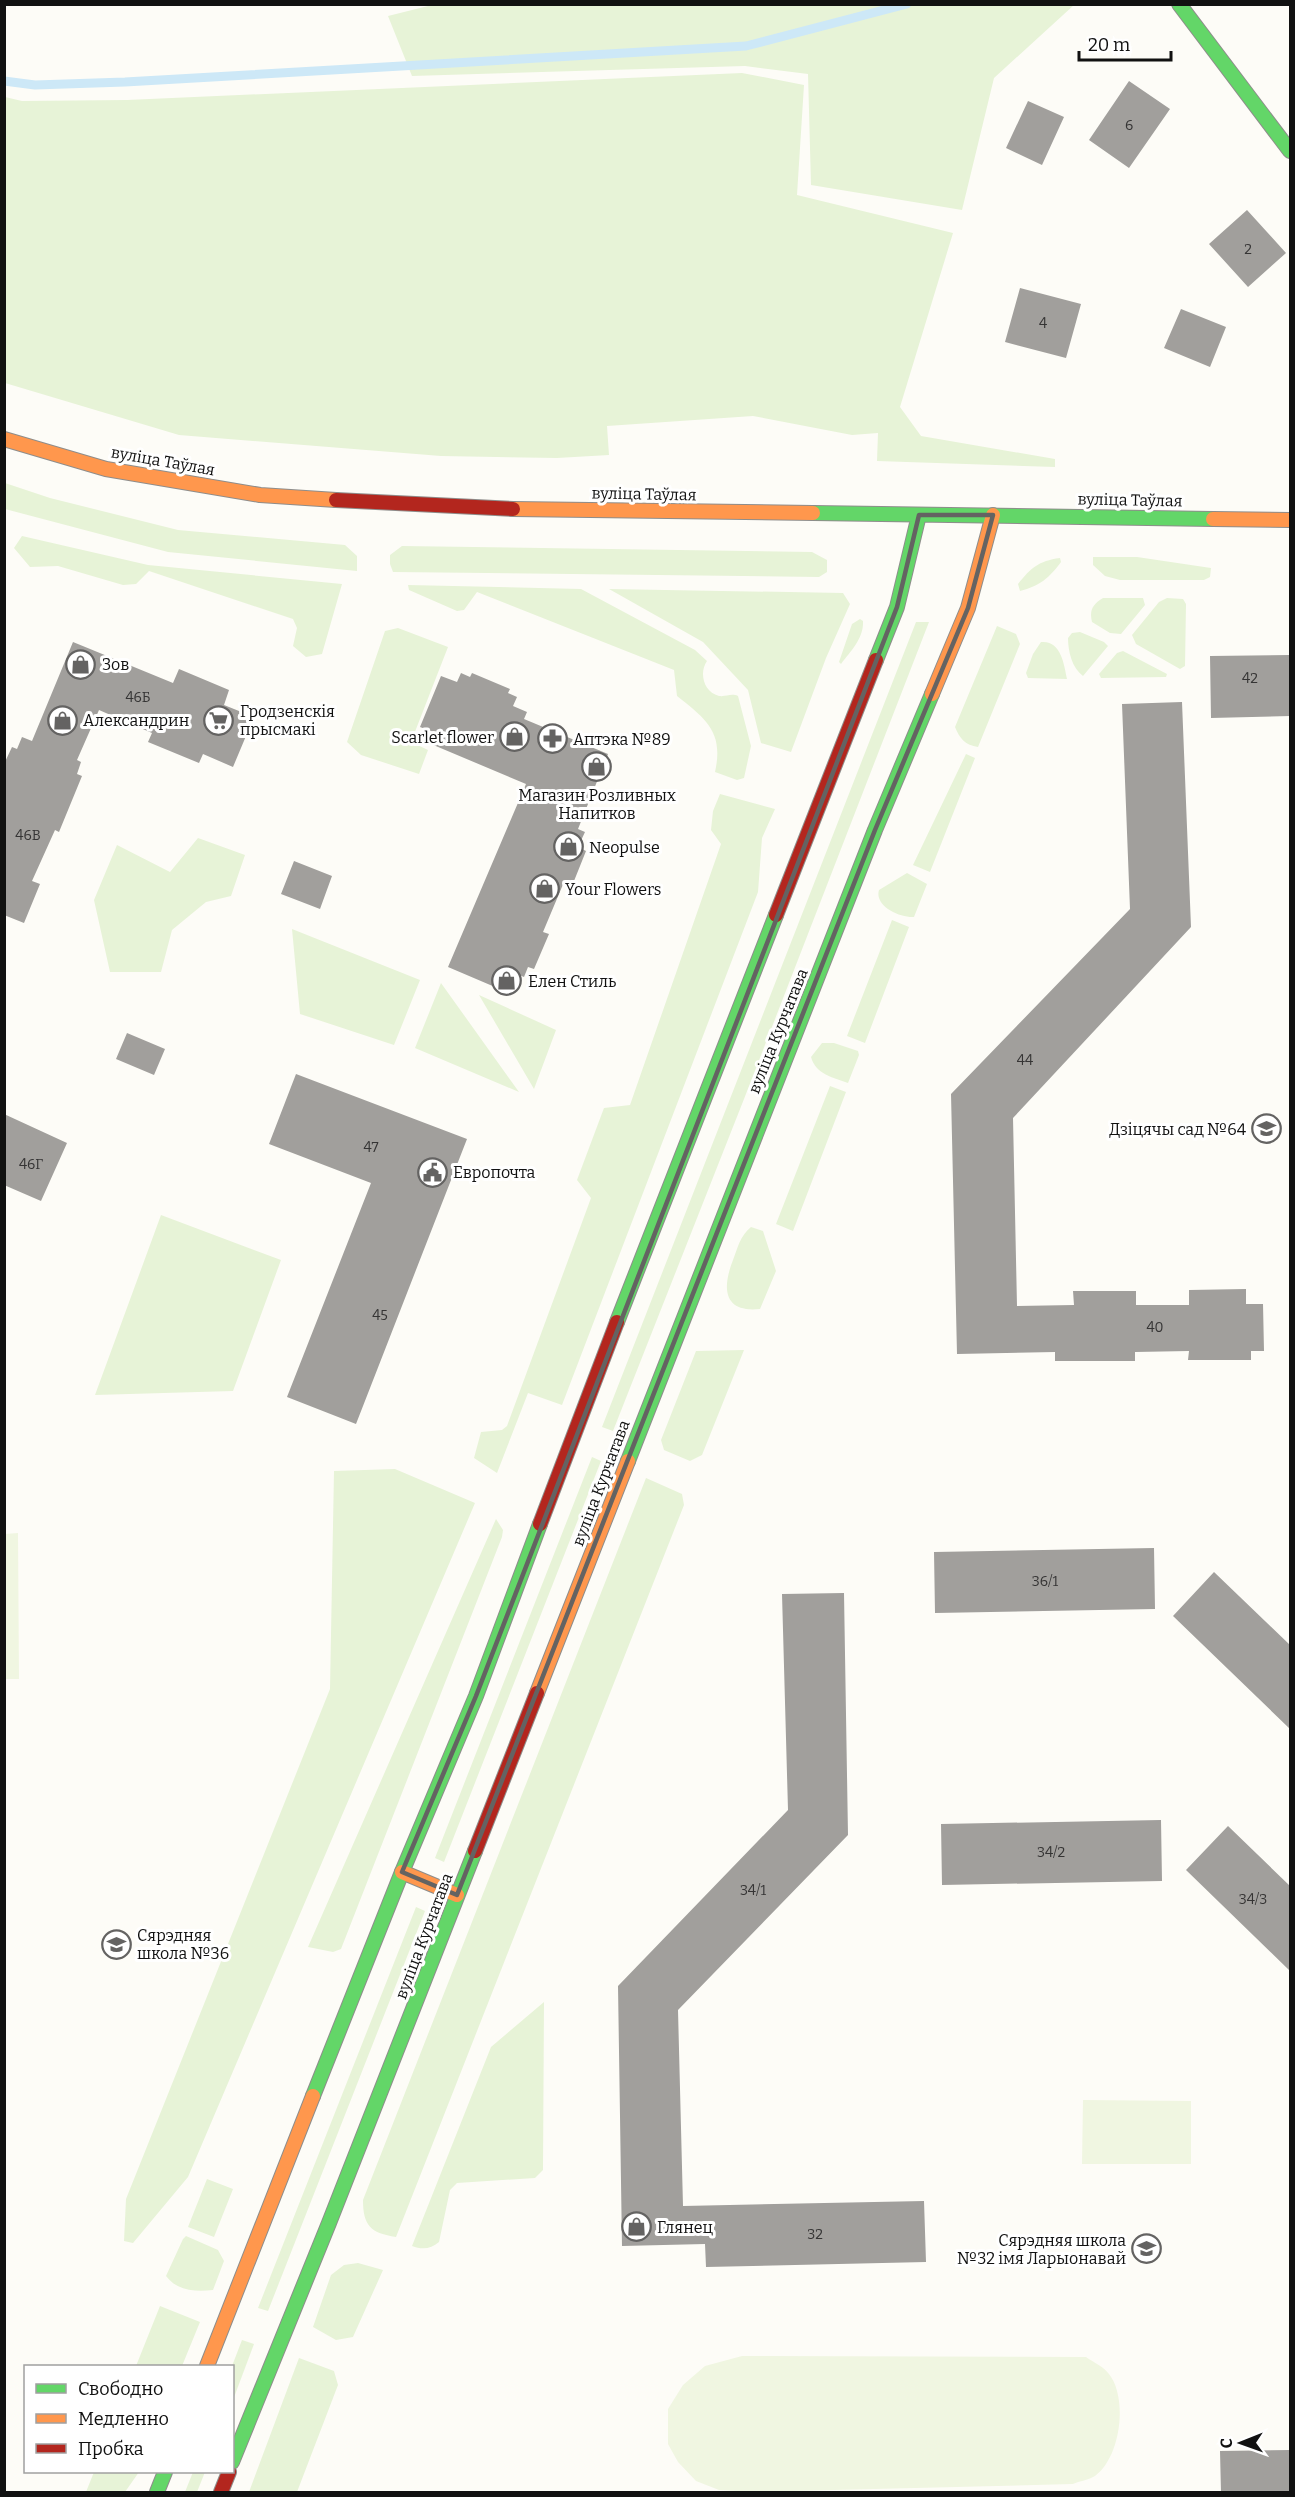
<svg xmlns="http://www.w3.org/2000/svg" width="1295" height="2497" font-family="Bitter,serif">
	<style>
		.green { fill: #e7f3d7 }
		.pitch { fill: #f0f6e1 }
		.lines { fill: none; stroke-linecap: round; stroke-linejoin: round }
		.stream { stroke: #cde8f7; stroke-width: 9 }
		.building { fill: #a19f9c }
		.fast-casing { stroke: #8e8d8b; stroke-width: 16 }
		.slow-casing { stroke: #8e8d8b; stroke-width: 16 }
		.jam-casing { stroke: #8e8d8b; stroke-width: 16 }
		.fast { stroke: #63d668; stroke-width: 14 }
		.slow { stroke: #ff974d; stroke-width: 14 }
		.jam { stroke: #b3261e; stroke-width: 14 }
		.marked { fill: none; stroke: #646362; stroke-width: 4.5; stroke-linejoin: round }
		.labels { text-anchor: middle; dominant-baseline: central; stroke-width: 6; stroke-linejoin: round; paint-order: stroke }
		.number-label { font-size: 14px; fill: #353434 }
		.street-label { font-size: 16px; fill: #111; stroke: #fff }
		.poi-label { font-size: 16px; fill: #111; stroke: #fff; text-anchor: start }
	</style>
	<rect width="100%" height="100%" fill="#fdfcf7"/>
	<path class="green" d="M 432,5 L 432,4 L 1074,5 L 994,78 L 962,210 L 811,185 L 808,74 L 745,66 L 412,76 L 388,16 Z
		M 742,73 L 804,85 L 797,195 L 953,233 L 900,407 L 921,436 L 1055,459 L 1055,467 L 877,461 L 878,433 L 852,435 L 753,416 L 607,426 L 609,455 L 557,458 L 441,456 L 179,435 L 5,383 L 5,97 L 22,101 L 127,100 Z
		M 5,483 L 50,498 L 178,530 L 345,545 L 357,556 L 357,571 L 168,552 L 5,509 Z
		M 22,536 L 148,565 L 342,584 L 322,654 L 306,657 L 293,646 L 297,628 L 293,619 L 149,571 L 136,584 L 123,585 L 58,566 L 30,567 L 14,548 Z
		M 402,546 L 812,552 L 827,560 L 827,572 L 819,577 L 393,572 L 390,564 L 390,555 Z
		M 1093,557 L 1137,557 L 1211,568 L 1210,577 L 1204,580 L 1120,580 L 1105,576 L 1093,565 Z
		M 1060,558 L 1061,562 C 1049,578 1040,586 1020,591 L 1018,584 C 1031,568 1038,561 1060,558 Z
		M 408,585 L 581,589 L 695,650 L 707,661 C 699,672 703,692 719,696 C 726,697 731,693 738,696 L 751,746 L 744,778 L 737,780 L 715,772 C 724,732 706,719 677,696 L 674,670 L 477,592 L 464,610 L 457,611 L 409,590 Z
		M 609,589 L 843,593 L 850,604 L 826,658 L 791,752 L 761,743 L 748,690 L 703,642 Z
		M 1103,598 L 1143,598 L 1145,605 L 1121,634 L 1110,633 L 1092,622 C 1089,610 1093,604 1103,598 Z
		M 1167,598 L 1183,599 L 1186,604 L 1185,666 L 1180,669 L 1136,644 L 1132,635 L 1159,602 Z
		M 860,619 L 863,621 C 864,638 851,651 841,664 L 839,662 L 852,624 Z
		M 916,622 L 929,622 L 744,1099 L 613,1431 L 602,1427 Z
		M 997,626 L 1016,634 L 1020,644 L 978,747 C 965,745 960,739 955,727 Z
		M 398,628 L 448,647 L 411,742 L 428,750 L 419,774 L 361,755 L 347,742 L 385,631 Z
		M 1080,632 L 1104,642 L 1108,646 L 1083,676 C 1072,668 1068,651 1068,638 L 1072,633 Z
		M 1041,642 C 1061,640 1064,664 1067,679 L 1028,678 L 1026,673 L 1033,654 Z
		M 1123,651 L 1167,674 L 1166,677 L 1101,678 L 1099,674 L 1117,653 Z
		M 966,754 L 975,758 L 930,872 L 913,865 Z
		M 720,794 L 775,809 L 762,838 L 758,892 L 562,1405 L 528,1393 L 497,1473 L 474,1458 L 481,1432 L 502,1430 L 507,1426 L 591,1198 L 577,1180 L 604,1108 L 630,1105 L 721,844 L 711,830 L 713,811 Z
		M 198,838 L 245,855 L 231,896 L 206,902 L 172,930 L 161,972 L 110,972 L 94,900 L 117,845 L 170,872 Z
		M 907,873 L 927,884 L 914,917 C 900,918 874,906 879,890 Z
		M 892,920 L 909,927 L 865,1043 L 847,1036 Z
		M 292,929 L 420,980 L 394,1045 L 300,1014 Z
		M 441,983 L 519,1092 L 415,1048 Z
		M 479,995 L 556,1030 L 534,1089 Z
		M 822,1043 L 834,1043 L 858,1051 L 859,1055 L 848,1083 C 833,1077 816,1075 811,1057 Z
		M 830,1086 L 846,1092 L 793,1231 L 776,1224 Z
		M 161,1215 L 281,1260 L 233,1391 L 95,1395 Z
		M 751,1227 L 763,1231 L 776,1271 L 760,1309 C 723,1313 722,1288 733,1260 C 738,1247 740,1236 751,1227 Z
		M 744,1350 L 702,1455 L 690,1461 L 664,1450 L 661,1440 L 696,1351 Z
		M 592,1457 L 601,1461 L 444,1862 L 435,1858 Z
		M 395,1469 L 475,1503 L 188,2177 L 133,2243 L 124,2241 L 126,2199 L 330,1689 L 334,1471 Z
		M 646,1478 L 682,1494 L 684,1505 L 396,2237 C 371,2233 363,2226 363,2200 Z
		M 496,1519 L 503,1530 L 502,1537 L 341,1949 L 333,1952 L 308,1947 Z
		M 416,1907 L 425,1911 L 268,2311 L 258,2308 Z
		M 544,2002 L 543,2170 L 535,2178 L 457,2183 L 450,2190 L 439,2242 C 431,2249 422,2250 412,2246 L 491,2047 Z
		M 207,2179 L 233,2189 L 214,2237 L 188,2227 Z
		M 186,2236 L 218,2250 L 224,2261 L 213,2290 C 196,2292 177,2291 166,2276 L 183,2239 Z
		M 358,2263 L 383,2270 L 353,2337 L 336,2340 L 313,2327 L 331,2275 L 344,2265 Z
		M 160,2306 L 200,2322 L 182,2366 L 136,2366 Z
		M 242,2340 L 254,2344 L 233,2400 L 232,2366 Z
		M 299,2358 L 334,2371 L 338,2385 L 297,2492 L 249,2492 Z
		M 94,2472 L 139,2472 L 125,2492 L 86,2492 Z
		M 193,2472 L 205,2472 L 197,2492 L 185,2492 Z"/>
	<path class="pitch" d="M 18,1533 L 19,1679 L 5,1679 L 5,1534 Z
		M 1083,2100 L 1191,2101 L 1191,2164 L 1082,2164 Z
		M 742,2356 L 1086,2357 C 1093,2362 1104,2367 1109,2374 C 1128,2398 1121,2457 1095,2476 C 1089,2480 1079,2481 1073,2484 L 754,2492 L 719,2490 L 696,2481 L 678,2462 L 668,2444 L 668,2409 L 683,2385 L 705,2366 Z"/>
	<g class="lines">
		<path class="stream" d="M 4,81 L 35,85 L 125,82 L 746,46 L 907,4"/>
	</g>
	<path class="building" d="M 1129,81 L 1170,109 L 1129,168 L 1089,140 Z
		M 1028,101 L 1064,117 L 1042,165 L 1006,148 Z
		M 1247,210 L 1286,253 L 1248,287 L 1209,244 Z
		M 1020,288 L 1081,304 L 1066,358 L 1005,342 Z
		M 1181,309 L 1226,327 L 1210,367 L 1164,348 Z
		M 73,642 L 173,683 L 179,669 L 229,690 L 224,705 L 254,717 L 233,767 L 203,754 L 199,763 L 148,742 L 152,733 L 99,710 L 77,760 L 81,762 L 77,774 L 82,776 L 59,832 L 55,830 L 32,881 L 40,884 L 24,923 L 4,915 L 4,764 L 12,747 L 17,749 L 22,737 L 32,741 Z
		M 1290,655 L 1290,716 L 1211,718 L 1210,656 Z
		M 461,673 L 470,677 L 472,673 L 510,689 L 508,693 L 517,697 L 513,706 L 527,712 L 524,719 L 608,754 L 578,829 L 585,832 L 578,847 L 586,851 L 572,886 L 564,882 L 543,932 L 549,934 L 534,969 L 528,967 L 524,977 L 517,974 L 509,993 L 448,967 L 526,784 L 431,744 L 436,733 L 420,727 L 441,676 L 457,682 Z
		M 1182,702 L 1191,927 L 1013,1118 L 1017,1306 L 1074,1305 L 1073,1291 L 1136,1291 L 1136,1305 L 1189,1305 L 1189,1290 L 1246,1289 L 1246,1304 L 1263,1304 L 1264,1351 L 1251,1351 L 1251,1360 L 1188,1360 L 1189,1351 L 1135,1352 L 1135,1361 L 1055,1361 L 1055,1352 L 957,1354 L 951,1094 L 1130,909 L 1122,704 Z
		M 294,861 L 332,876 L 320,909 L 281,894 Z
		M 127,1033 L 165,1049 L 154,1075 L 116,1059 Z
		M 296,1074 L 467,1139 L 356,1424 L 287,1397 L 371,1183 L 269,1144 Z
		M 4,1114 L 67,1143 L 41,1201 L 4,1185 Z
		M 1154,1548 L 1155,1609 L 935,1613 L 934,1552 Z
		M 1214,1572 L 1290,1645 L 1290,1729 L 1173,1616 Z
		M 844,1593 L 848,1835 L 678,2010 L 683,2206 L 924,2201 L 926,2262 L 706,2267 L 705,2244 L 622,2246 L 618,1986 L 788,1810 L 782,1594 Z
		M 1161,1820 L 1162,1881 L 942,1885 L 941,1824 Z
		M 1228,1826 L 1290,1886 L 1290,1971 L 1186,1870 Z
		M 1290,2450 L 1290,2493 L 1221,2493 L 1220,2451 Z"/>
	<g class="lines">
		<defs>
			<path id="fast" d="M 1179,4 L 1290,151
				M 813,513 L 1213,519
				M 876,660 L 897,607 L 919,515
				M 617,1322 L 776,915
				M 628,1461 L 875,830 L 932,694
				M 313,2096 L 402,1872 L 476,1696 L 540,1524
				M 232,2462 L 329,2223 L 475,1851
				M 157,2492 L 165,2472"/>
			<path id="slow" d="M 4,439 L 106,469 L 260,495 L 336,500
				M 513,509 L 813,513
				M 1213,519 L 1290,520
				M 932,694 L 968,608 L 993,515
				M 537,1693 L 628,1461
				M 402,1872 L 457,1895
				M 207,2366 L 313,2096"/>
			<path id="jam" d="M 336,500 L 513,509
				M 776,915 L 876,660
				M 540,1524 L 617,1322
				M 475,1851 L 537,1693
				M 221,2492 L 229,2472"/>
		</defs>
		<use href="#fast" class="fast-casing"/>
		<use href="#slow" class="slow-casing"/>
		<use href="#jam" class="jam-casing"/>
		<use href="#fast" class="fast"/>
		<use href="#slow" class="slow"/>
		<use href="#jam" class="jam"/>
	</g>
	<path class="marked" d="M 919,515 L 993,515 L 968,608 L 875,830 L 457,1895 L 402,1872 L 476,1696 L 897,607 Z"/>
	<defs>
		<symbol id="shop-ring" viewBox="-11 -11 22 22"><circle r="9.5" fill="#fff" stroke="#646362" stroke-width="1.5"/><path d="M-5-2.5h2.3a2.7 3.5 0 0 1 5.4 0H5L5.5 6h-11ZM-1.5-2.5h3a1.5 2.3 0 0 0-3 0Z" fill="#646362"/></symbol>
		<symbol id="supermarket-ring" viewBox="-11 -11 22 22"><circle r="9.5" fill="#fff" stroke="#646362" stroke-width="1.5"/><path d="M-6-5.5h2.5l.6 2H6L4.5 2H-2.5L-4.4-4H-6ZM-1.5 3.2a1.3 1.3 0 1 0 .1 0ZM3 3.2a1.3 1.3 0 1 0 .1 0Z" fill="#646362"/></symbol>
		<symbol id="pharmacy-ring" viewBox="-11 -11 22 22"><circle r="9.5" fill="#fff" stroke="#646362" stroke-width="1.5"/><path d="M-2-6h4v4h4v4h-4v4h-4v-4h-4v-4h4Z" fill="#646362"/></symbol>
		<symbol id="school-ring" viewBox="-11 -11 22 22"><circle r="9.5" fill="#fff" stroke="#646362" stroke-width="1.5"/><path d="M0-5L7-2L0 1L-7-2ZM-4 1L0 2.5L4 1V4Q0 6-4 4Z" fill="#646362"/></symbol>
		<symbol id="civic-ring" viewBox="-11 -11 22 22"><circle r="9.5" fill="#fff" stroke="#646362" stroke-width="1.5"/><path d="M-.6-6.5H3V-4.5H.6V-3L4-1V1h2V6H-6V1h2V-1L-.6-3ZM-1.2 2.5V6h2.4V2.5Z" fill="#646362"/></symbol>
	</defs>
	<g fill-rule="evenodd">
		<use href="#shop-ring" x="64" y="648" width="33" height="33"/>
		<use href="#shop-ring" x="46" y="704" width="33" height="33"/>
		<use href="#supermarket-ring" x="202" y="704" width="33" height="33"/>
		<use href="#shop-ring" x="498" y="720" width="33" height="33"/>
		<use href="#pharmacy-ring" x="536" y="722" width="33" height="33"/>
		<use href="#shop-ring" x="580" y="750" width="33" height="33"/>
		<use href="#shop-ring" x="552" y="830" width="33" height="33"/>
		<use href="#shop-ring" x="528" y="872" width="33" height="33"/>
		<use href="#shop-ring" x="490" y="964" width="33" height="33"/>
		<use href="#school-ring" x="1250" y="1112" width="33" height="33"/>
		<use href="#civic-ring" x="416" y="1156" width="33" height="33"/>
		<use href="#school-ring" x="100" y="1928" width="33" height="33"/>
		<use href="#shop-ring" x="620" y="2210" width="33" height="33"/>
		<use href="#school-ring" x="1130" y="2232" width="33" height="33"/>
	</g>
	<g class="labels">
		<g class="number-label">
			<text x="1129" y="125">6</text>
			<text x="1248" y="249">2</text>
			<text x="1043" y="323">4</text>
			<text x="1250" y="678">42</text>
			<text x="138" y="697">46Б</text>
			<text x="28" y="835">46В</text>
			<text x="1025" y="1060">44</text>
			<text x="371" y="1147">47</text>
			<text x="31" y="1164">46Г</text>
			<text x="380" y="1315">45</text>
			<text x="1155" y="1327">40</text>
			<text x="1045" y="1581">36/1</text>
			<text x="1051" y="1852">34/2</text>
			<text x="753" y="1890">34/1</text>
			<text x="1253" y="1899">34/3</text>
			<text x="815" y="2234">32</text>
		</g>
		<g class="street-label">
			<text transform="translate(163 461) rotate(10)">вуліца Таўлая</text>
			<text transform="translate(644 494) rotate(1)">вуліца Таўлая</text>
			<text transform="translate(1130 500) rotate(1)">вуліца Таўлая</text>
			<text transform="translate(778 1031) rotate(-68)">вуліца Курчатава</text>
			<text transform="translate(601 1483) rotate(-69)">вуліца Курчатава</text>
			<text transform="translate(424 1936) rotate(-69)">вуліца Курчатава</text>
		</g>
		<g class="poi-label">
			<text x="102" y="664">Зов</text>
			<text x="240" y="711">Гродзенскія<tspan x="240" dy="18">прысмакі</tspan></text>
			<text x="83" y="720">Александрин</text>
			<text x="494" y="737" text-anchor="end">Scarlet flower</text>
			<text x="573" y="739">Аптэка №89</text>
			<text x="597" y="795" text-anchor="middle">Магазин Розливных<tspan x="597" dy="18">Напитков</tspan></text>
			<text x="589" y="847">Neopulse</text>
			<text x="565" y="889">Your Flowers</text>
			<text x="528" y="981">Елен Стиль</text>
			<text x="1246" y="1129" text-anchor="end">Дзіцячы сад №64</text>
			<text x="453" y="1172">Европочта</text>
			<text x="137" y="1935">Сярэдняя<tspan x="137" dy="18">школа №36</tspan></text>
			<text x="657" y="2227">Глянец</text>
			<text x="1126" y="2240" text-anchor="end">Сярэдняя школа<tspan x="1126" dy="18">№32 імя Ларыонавай</tspan></text>
		</g>
	</g>
	<rect width="1295" height="2497" fill="none" stroke="#111111" stroke-width="12"/>
	<rect x="24" y="2365" width="210" height="108" fill="#ffffff" stroke="#a0a0a0" stroke-width="1.5"/>
	<rect x="36" y="2384" width="30" height="9" fill="#63d668" stroke="#a0a0a0" stroke-width="1.5"/>
	<text x="78" y="2395" font-size="18" fill="#111111">Свободно</text>
	<rect x="36" y="2414" width="30" height="9" fill="#ff974d" stroke="#a0a0a0" stroke-width="1.5"/>
	<text x="78" y="2425" font-size="18" fill="#111111">Медленно</text>
	<rect x="36" y="2444" width="30" height="9" fill="#b3261e" stroke="#a0a0a0" stroke-width="1.5"/>
	<text x="78" y="2455" font-size="18" fill="#111111">Пробка</text>
	<g transform="translate(1241 2443) rotate(269)" stroke="#ffffff" stroke-width="4.5" paint-order="stroke">
	<path d="M0-4.5L10 22L0 15L-10 22Z" fill="#111111"/>
	<text y="-9" font-size="16" font-weight="bold" text-anchor="middle" fill="#111111">С</text>
	</g>
	<path d="M1079 51v9h92v-9" fill="none" stroke="#111111" stroke-width="3"/>
	<text x="1088" y="51" font-size="18" fill="#111111" stroke="#ffffff" stroke-width="4.5" paint-order="stroke">20 m</text>
</svg>
